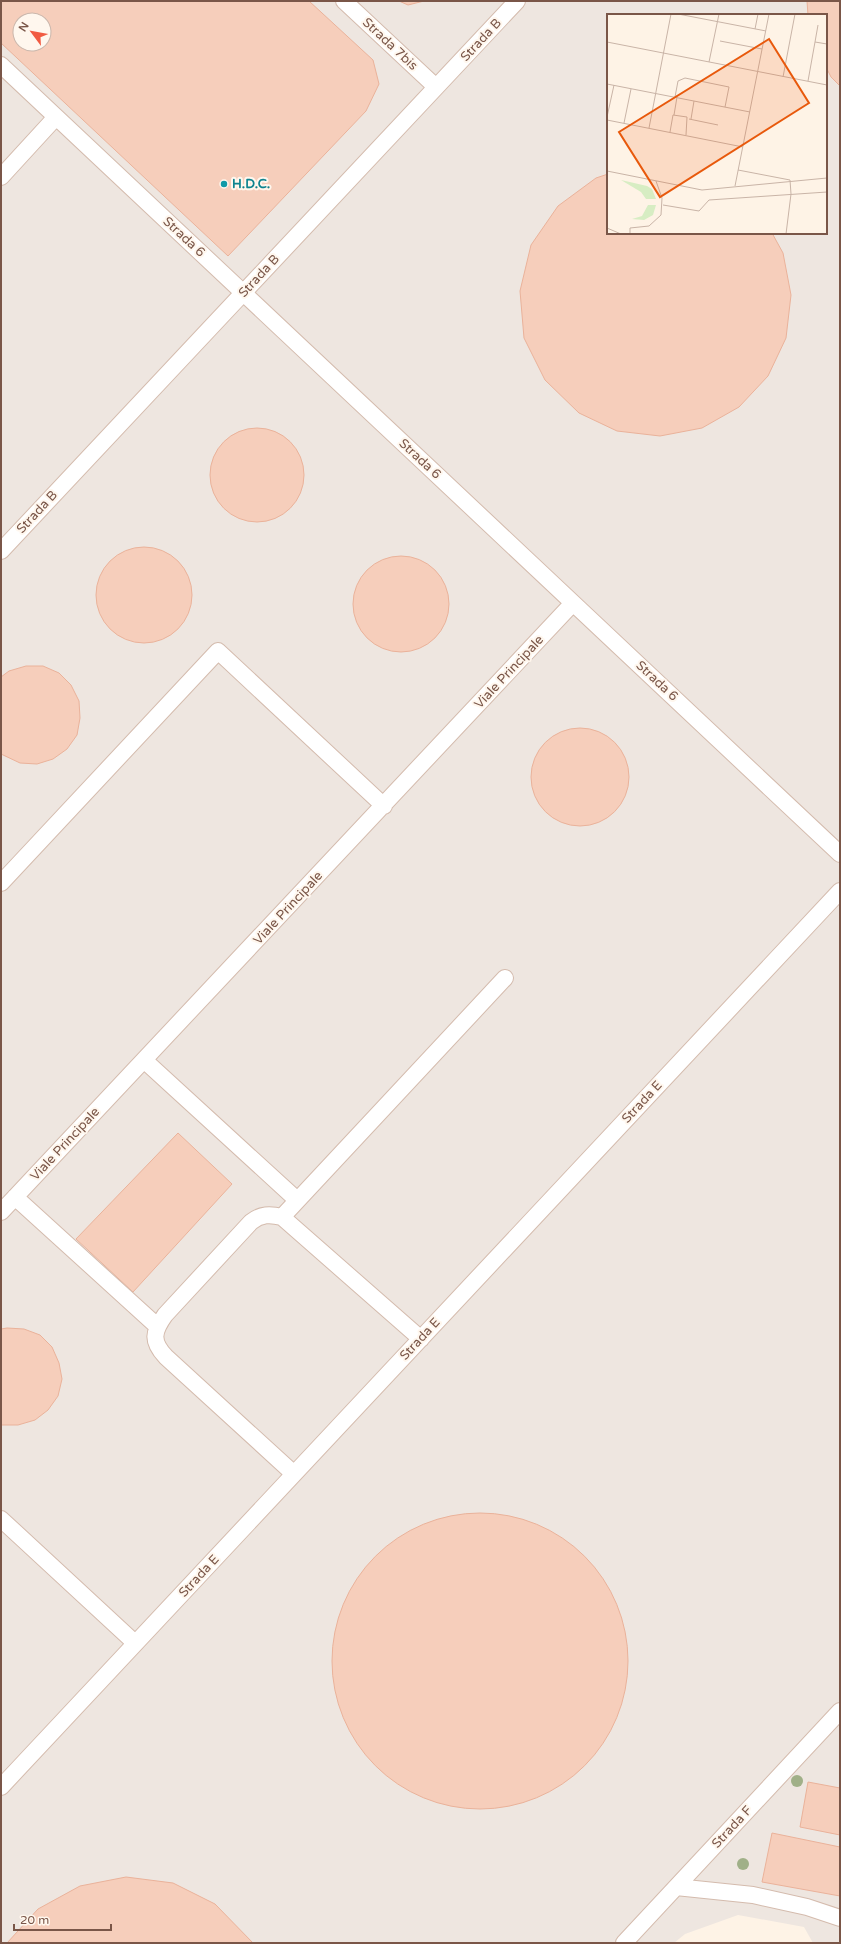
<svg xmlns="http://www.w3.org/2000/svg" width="841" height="1944" font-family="'Varela Round',sans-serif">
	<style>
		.industrial { fill: #eee6e0; fill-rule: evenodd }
		.building { fill: #f6cebb; stroke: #eab29a; fill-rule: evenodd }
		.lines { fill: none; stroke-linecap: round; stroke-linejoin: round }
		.lane-casing { stroke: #d4bbad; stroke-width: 18 }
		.lane { stroke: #fff; stroke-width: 16 }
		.tree { fill: #a0b088 }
		.culture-dot { fill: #0f9aa8; stroke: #fff7ee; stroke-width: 1.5 }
		.labels { text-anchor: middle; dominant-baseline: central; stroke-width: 4; stroke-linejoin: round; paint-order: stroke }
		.street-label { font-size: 13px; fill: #7a5648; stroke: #fff7ee }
		.culture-label { font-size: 13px; font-weight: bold; fill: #0d838f; stroke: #fff7ee; text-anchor: start }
		.inset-road { fill: none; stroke: #c9b4a7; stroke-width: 1 }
		.view { fill: #e8590c; fill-opacity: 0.15; stroke: #e8590c; stroke-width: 2 }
		.inset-edge { fill: none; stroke: #7a5648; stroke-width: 2 }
	</style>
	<rect width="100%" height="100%" fill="#fef3e6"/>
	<path class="industrial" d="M 1,1 L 840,1 L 840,1943 L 813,1943 L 804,1927 L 738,1915 L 685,1934 L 674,1943 L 1,1943 ZM 608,15 L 826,15 L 826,233 L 608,233 ZM 20,20 L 44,20 L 44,44 L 20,44 Z"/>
	<path class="building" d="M 1,1 L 309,1 L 373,60 L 379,84 L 366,111 L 228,256 L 1,43 ZM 20,20 L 44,20 L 44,44 L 20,44 Z
		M 399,1 L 424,1 L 408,5 Z
		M 807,1 L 840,1 L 840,86 L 831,77 L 826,67 L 826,15 L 808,15 Z
		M 608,174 L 608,233 L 772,233 L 783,253 L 791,295 L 786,338 L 768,376 L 739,407 L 702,428 L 660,436 L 617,431 L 579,413 L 545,380 L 524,338 L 520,291 L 531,245 L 558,206 L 596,178 Z
		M210 475a47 47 0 1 1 94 0a47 47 0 1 1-94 0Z
		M96 595a48 48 0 1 1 96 0a48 48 0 1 1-96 0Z
		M353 604a48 48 0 1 1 96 0a48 48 0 1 1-96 0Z
		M 26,666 L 43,666 L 59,673 L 71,685 L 79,701 L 80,718 L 77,735 L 67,749 L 53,759 L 37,764 L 20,763 L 1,754 L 1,677 L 9,671 Z
		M531 777a49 49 0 1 1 98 0a49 49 0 1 1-98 0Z
		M 178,1133 L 232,1184 L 133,1292 L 76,1239 Z
		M 7,1328 L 24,1329 L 40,1335 L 52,1347 L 59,1363 L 62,1379 L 58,1396 L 48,1410 L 35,1420 L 18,1425 L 1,1425 L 1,1329 Z
		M332 1661a148 148 0 1 1 296 0a148 148 0 1 1-296 0Z
		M 808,1782 L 840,1788 L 840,1835 L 800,1827 Z
		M 772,1833 L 840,1847 L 840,1896 L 762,1882 Z
		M 126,1877 L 173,1883 L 215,1904 L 253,1943 L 7,1943 L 38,1909 L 80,1886 Z"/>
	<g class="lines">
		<defs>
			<path id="lane" d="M 344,1 L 436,87
				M 1,65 L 840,854
				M 1,177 L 56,117
				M 1,551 L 517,1
				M 1,883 L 218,651 L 384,806
				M 144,1060 L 297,1200
				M 15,1197 L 157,1326
				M 1,1212 L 573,603
				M 282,1217 L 505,978
				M 294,1474 L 166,1357 C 151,1341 153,1332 165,1315 L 251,1222 C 261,1214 270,1214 282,1217 L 421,1339
				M 1,1519 L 135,1643
				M 1,1787 L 840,891
				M 676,1887 L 753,1895 L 807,1907 L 840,1918
				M 624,1943 L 840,1711"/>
		</defs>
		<use href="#lane" class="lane-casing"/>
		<use href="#lane" class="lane"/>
	</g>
	<g class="tree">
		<circle cx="797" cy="1781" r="6"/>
		<circle cx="743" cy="1864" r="6"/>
	</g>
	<circle class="culture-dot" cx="224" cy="184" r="4"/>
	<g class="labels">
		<g class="street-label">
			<text transform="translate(481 40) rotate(-47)">Strada B</text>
			<text transform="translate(390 44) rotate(43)">Strada 7bis</text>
			<text transform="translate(184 237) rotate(43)">Strada 6</text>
			<text transform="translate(259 276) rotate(-47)">Strada B</text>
			<text transform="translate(420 459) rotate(43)">Strada 6</text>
			<text transform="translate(37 512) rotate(-47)">Strada B</text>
			<text transform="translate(509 672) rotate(-47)">Viale Principale</text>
			<text transform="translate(657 681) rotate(43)">Strada 6</text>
			<text transform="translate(288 908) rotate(-47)">Viale Principale</text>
			<text transform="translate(642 1102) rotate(-47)">Strada E</text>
			<text transform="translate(65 1144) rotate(-47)">Viale Principale</text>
			<text transform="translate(420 1339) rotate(-47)">Strada E</text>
			<text transform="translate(199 1576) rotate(-47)">Strada E</text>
			<text transform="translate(732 1827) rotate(-47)">Strada F</text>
		</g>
		<g class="culture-label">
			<text x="232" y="184">H.D.C.</text>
		</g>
	</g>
	<g transform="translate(607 14)">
		<rect width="220" height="220" fill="#fef3e6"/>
		<path d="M 14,166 L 40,172 L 45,175 L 49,185 L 39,185 L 34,178 ZM 41,191 L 49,191 L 46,201 L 37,206 L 25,205 L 35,202 Z" fill="#d7edc3"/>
		<path class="inset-road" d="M 71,0 L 159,17M 148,15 L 151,0M 113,27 L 155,35M 0,28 L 220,71M 208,28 L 211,11M 102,48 L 112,0M 176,63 L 188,0M 201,67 L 208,28 L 220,30M 0,70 L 143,98M 68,83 L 71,67 L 78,64 L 122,73 L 118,93M 67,101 L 70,83M 0,103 L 7,71M 82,105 L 111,111M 84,105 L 87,87M 0,106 L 136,133M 17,109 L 24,75M 42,114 L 64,0M 63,118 L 66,101 L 80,103 L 79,121M 131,156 L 183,166 L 184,180 L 179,220M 0,157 L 95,176 L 220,164M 128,172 L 162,0M 56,191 L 92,197 L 102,186 L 220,178M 0,214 L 14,220M 23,220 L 23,214 L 42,212 L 54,201 L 55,184 L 49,167"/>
		<path class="view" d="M 162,25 L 202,89 L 53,183 L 12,118 Z"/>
		<rect width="220" height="220" class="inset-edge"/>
	</g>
	<rect width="841" height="1944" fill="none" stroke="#7a5648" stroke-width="4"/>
	<g transform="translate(32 32) rotate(302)"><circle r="19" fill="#fff7ee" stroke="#cab7ac"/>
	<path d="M0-3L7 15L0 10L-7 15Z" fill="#f15b42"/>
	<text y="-6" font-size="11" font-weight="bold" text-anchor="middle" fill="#7a5648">N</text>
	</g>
	<path d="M14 1924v6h97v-6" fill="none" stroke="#7a5648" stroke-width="2"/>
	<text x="20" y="1924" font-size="12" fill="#7a5648" stroke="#fff7ee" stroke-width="3" paint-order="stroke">20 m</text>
</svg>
